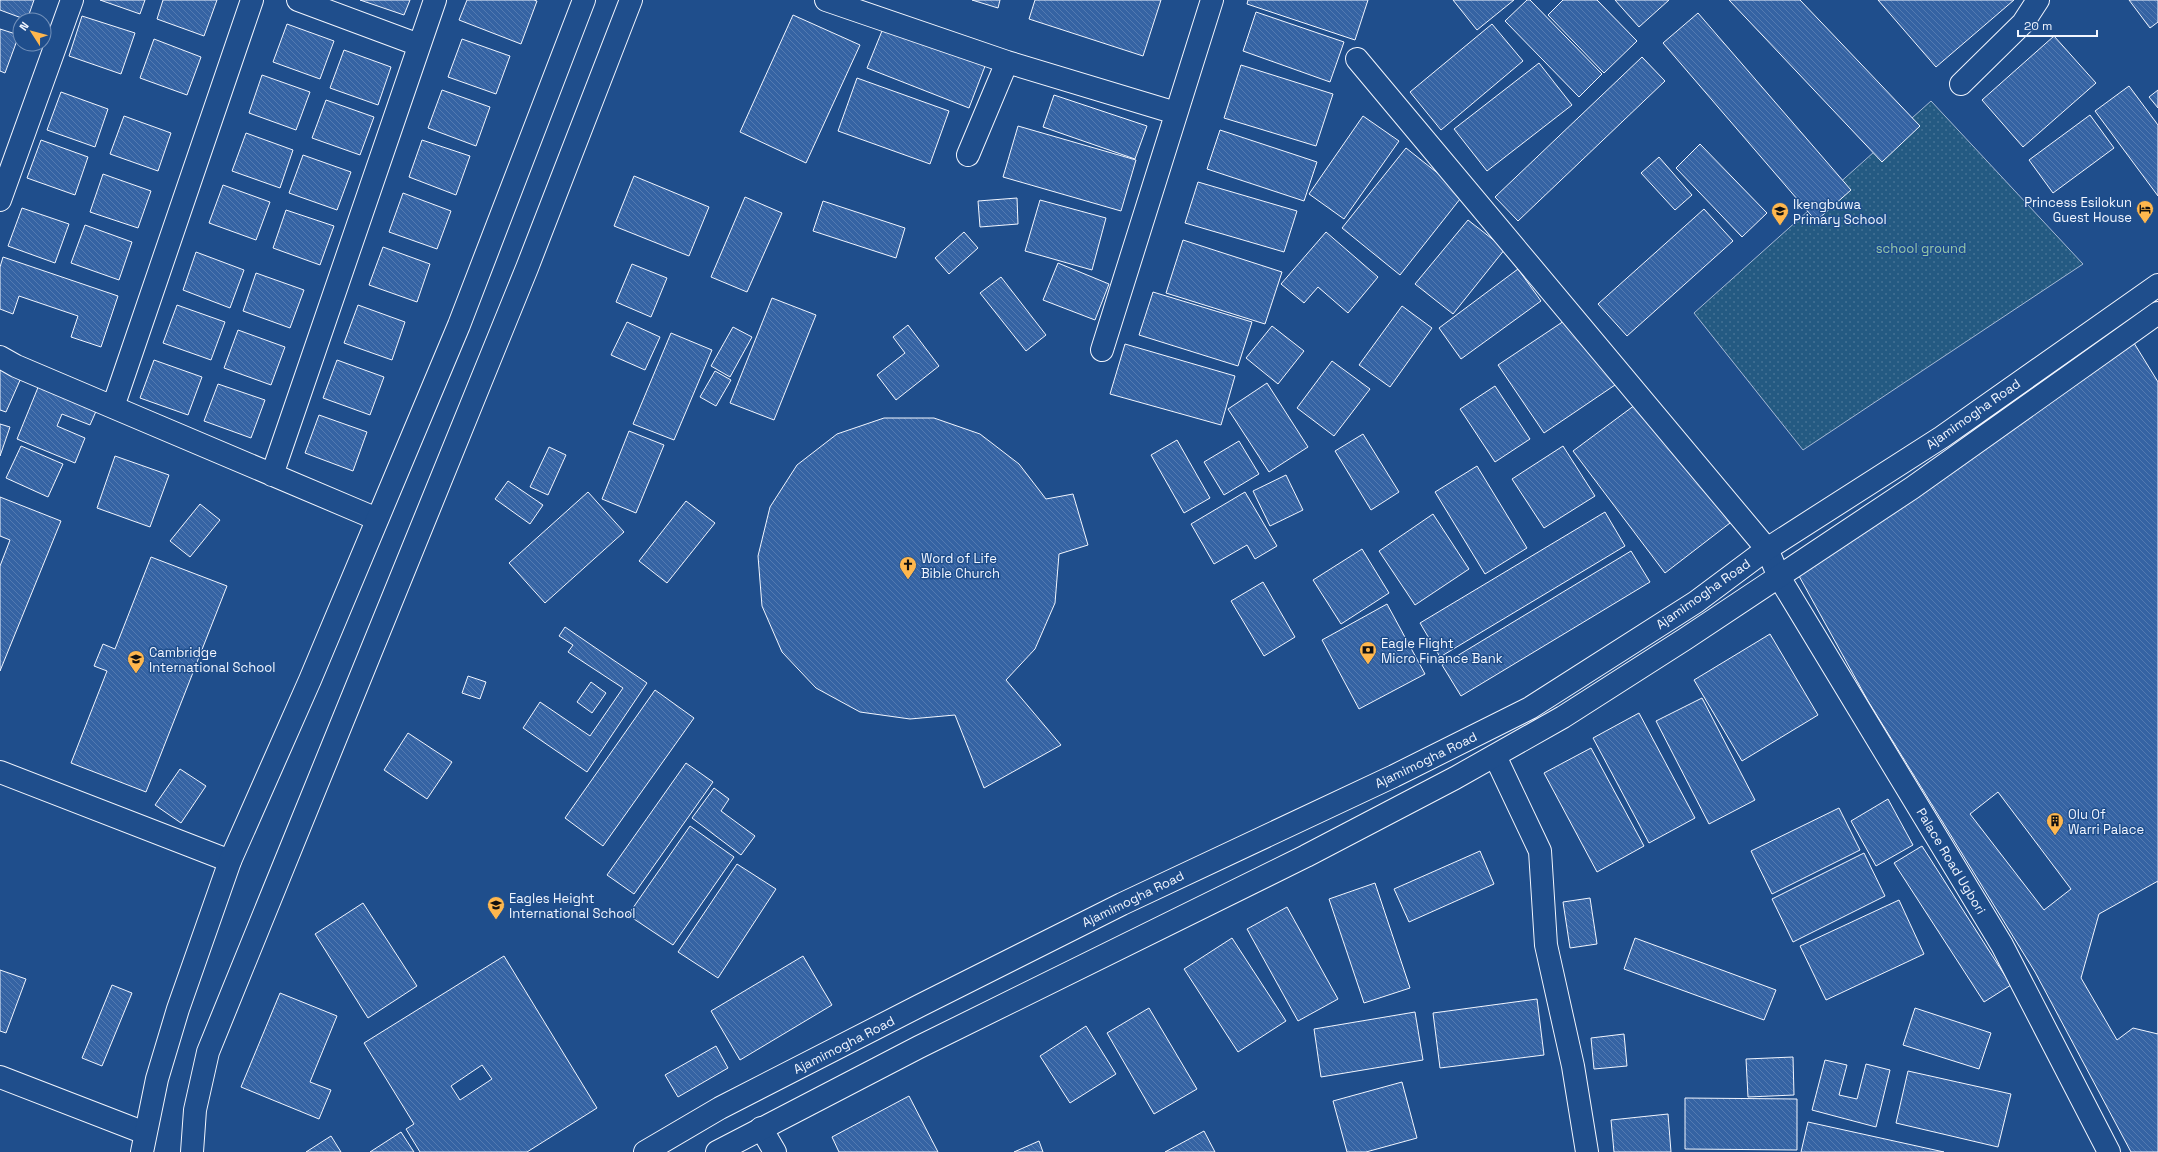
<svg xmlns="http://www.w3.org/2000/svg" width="2158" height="1152" font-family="'Space Grotesk',sans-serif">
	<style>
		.grass { fill: url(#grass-dots); stroke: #a8bbd7 }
		.building { fill: url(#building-back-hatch); stroke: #f2f6ff; fill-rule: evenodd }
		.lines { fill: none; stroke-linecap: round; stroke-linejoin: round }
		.minor-casing { stroke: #f2f6ff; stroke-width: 24 }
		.major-casing { stroke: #f2f6ff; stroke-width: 24 }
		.minor { stroke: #1f4e8c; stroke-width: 22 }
		.major { stroke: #1f4e8c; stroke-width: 22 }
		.labels { text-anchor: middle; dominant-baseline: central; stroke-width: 3; stroke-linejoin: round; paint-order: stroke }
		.poi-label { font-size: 13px; fill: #f2f6ff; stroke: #1f4e8c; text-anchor: start }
		.park-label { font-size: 13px; fill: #97c8a6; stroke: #1f4e8c }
		.street-label { font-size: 13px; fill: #f2f6ff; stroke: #1f4e8c }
	</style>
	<defs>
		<pattern id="grass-dots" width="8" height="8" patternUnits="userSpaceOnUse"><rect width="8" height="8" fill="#245a82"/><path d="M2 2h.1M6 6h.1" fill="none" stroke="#447295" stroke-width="1.8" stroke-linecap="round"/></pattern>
		<pattern id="building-back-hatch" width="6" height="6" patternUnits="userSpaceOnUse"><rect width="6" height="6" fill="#3563a3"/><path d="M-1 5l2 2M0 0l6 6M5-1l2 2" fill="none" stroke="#537ab1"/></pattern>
	</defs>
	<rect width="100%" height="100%" fill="#1f4e8c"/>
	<path class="grass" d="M 1931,101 L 2083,264 L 1803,450 L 1694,313 Z"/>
	<path class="building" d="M 0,0 L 34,0 L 27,20 L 0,10 Z
		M 100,0 L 145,0 L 140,14 Z
		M 163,0 L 217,0 L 204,36 L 157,19 Z
		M 360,0 L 410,0 L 404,15 Z
		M 467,0 L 534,0 L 537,1 L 521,44 L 459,20 Z
		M 972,0 L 1000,0 L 998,8 Z
		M 1035,0 L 1161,0 L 1143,56 L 1029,19 Z
		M 1248,0 L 1368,0 L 1355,40 L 1247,4 Z
		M 1453,0 L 1514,0 L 1477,30 Z
		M 1527,0 L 1530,0 L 1602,74 L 1579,97 L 1505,21 Z
		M 1563,0 L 1597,0 L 1637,41 L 1604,73 L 1548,15 Z
		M 1615,0 L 1669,0 L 1639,27 Z
		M 1729,0 L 1800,0 L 1920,126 L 1882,162 Z
		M 1878,0 L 2014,0 L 1936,67 Z
		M 2129,0 L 2158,0 L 2158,22 L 2150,28 Z
		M 1256,12 L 1344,42 L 1330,82 L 1243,51 Z
		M 1698,13 L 1851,190 L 1816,221 L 1663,43 Z
		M 793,15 L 860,45 L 806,163 L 740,132 Z
		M 82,16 L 135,33 L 121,74 L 69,56 Z
		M 886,21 L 987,61 L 969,108 L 867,68 Z
		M 287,24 L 334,41 L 320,79 L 273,62 Z
		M 1492,24 L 1523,61 L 1441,130 L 1410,92 Z
		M 0,29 L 19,35 L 5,73 L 0,71 Z
		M 2054,36 L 2096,83 L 2023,147 L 1982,100 Z
		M 154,39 L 201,57 L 187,95 L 140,78 Z
		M 462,39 L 510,56 L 496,94 L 448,77 Z
		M 344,50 L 391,67 L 378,105 L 330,88 Z
		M 1642,57 L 1665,81 L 1518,221 L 1495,197 Z
		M 1539,63 L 1572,105 L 1487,171 L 1454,129 Z
		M 1241,65 L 1333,94 L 1316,146 L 1224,118 Z
		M 262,75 L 310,92 L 296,130 L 249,113 Z
		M 857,78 L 949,111 L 930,164 L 838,131 Z
		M 2129,86 L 2158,125 L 2158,196 L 2095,111 Z
		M 442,90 L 490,107 L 476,146 L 428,128 Z
		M 2158,90 L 2158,108 L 2149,97 Z
		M 61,92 L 108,109 L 95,147 L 47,130 Z
		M 1054,95 L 1147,126 L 1135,159 L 1043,127 Z
		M 326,100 L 374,117 L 360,155 L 312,138 Z
		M 2090,115 L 2114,148 L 2053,193 L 2029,160 Z
		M 124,116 L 171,133 L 158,171 L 110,154 Z
		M 1363,116 L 1399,141 L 1344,219 L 1309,194 Z
		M 1018,126 L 1136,160 L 1121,211 L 1003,177 Z
		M 1220,130 L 1317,162 L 1304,201 L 1207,169 Z
		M 246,133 L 293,150 L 280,188 L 232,171 Z
		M 41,140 L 88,157 L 75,195 L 27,178 Z
		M 422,140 L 470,156 L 456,195 L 409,177 Z
		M 1700,144 L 1767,213 L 1742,237 L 1676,168 Z
		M 1406,148 L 1464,194 L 1400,275 L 1342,228 Z
		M 303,155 L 351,172 L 337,210 L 289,193 Z
		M 1659,157 L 1692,195 L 1675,210 L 1641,173 Z
		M 103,174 L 151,191 L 138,228 L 90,212 Z
		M 634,176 L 709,207 L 689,256 L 614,226 Z
		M 1198,182 L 1297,211 L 1284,252 L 1185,223 Z
		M 223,185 L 270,202 L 256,240 L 209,223 Z
		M 403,193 L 451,211 L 437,249 L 389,232 Z
		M 745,197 L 782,213 L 747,292 L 711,277 Z
		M 1017,198 L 1018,224 L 980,227 L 978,201 Z
		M 1040,200 L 1106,218 L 1092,270 L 1025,251 Z
		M 823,201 L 905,228 L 896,258 L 813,231 Z
		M 22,208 L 69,224 L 55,263 L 8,246 Z
		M 1704,209 L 1733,241 L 1627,336 L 1598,304 Z
		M 286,210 L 334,226 L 320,265 L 273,248 Z
		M 1468,220 L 1505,249 L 1453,314 L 1415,284 Z
		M 85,225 L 132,242 L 119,280 L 71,263 Z
		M 964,232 L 978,248 L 949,274 L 935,258 Z
		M 1326,232 L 1378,277 L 1348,313 L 1318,287 L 1304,303 L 1281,284 Z
		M 1183,240 L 1282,272 L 1265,324 L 1166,293 Z
		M 383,247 L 430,264 L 417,302 L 369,285 Z
		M 196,252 L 244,270 L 230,308 L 183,290 Z
		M 3,257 L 118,296 L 101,347 L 71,337 L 78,316 L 19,296 L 13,314 L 0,309 L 0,267 Z
		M 1058,263 L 1109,284 L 1095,320 L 1043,300 Z
		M 632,264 L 667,278 L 651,317 L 616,302 Z
		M 1518,269 L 1541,301 L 1461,359 L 1439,328 Z
		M 256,273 L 304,290 L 290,328 L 243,311 Z
		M 1001,277 L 1046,335 L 1026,351 L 980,293 Z
		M 1153,292 L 1252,322 L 1238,366 L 1139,335 Z
		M 772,298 L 816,315 L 774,420 L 730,403 Z
		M 177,305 L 225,322 L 211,360 L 163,343 Z
		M 358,305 L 405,322 L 392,360 L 344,343 Z
		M 1402,306 L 1432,328 L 1390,387 L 1359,365 Z
		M 1570,317 L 1615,385 L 1544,433 L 1498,365 Z
		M 627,322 L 660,337 L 645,370 L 611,355 Z
		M 908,325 L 939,366 L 896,400 L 877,375 L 905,353 L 893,337 Z
		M 1272,326 L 1304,351 L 1278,384 L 1246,358 Z
		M 733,327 L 752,337 L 730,377 L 711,366 Z
		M 238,330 L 285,347 L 271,385 L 224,368 Z
		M 671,333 L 712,350 L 674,440 L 633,424 Z
		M 2134,343 L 2158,382 L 2158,1152 L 2131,1152 L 2035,972 L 1868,701 L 1799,576 Z
		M 1125,344 L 1235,376 L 1221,425 L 1110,394 Z
		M 154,360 L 202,377 L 188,415 L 140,398 Z
		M 337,360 L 384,377 L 370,415 L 323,398 Z
		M 1332,361 L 1370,389 L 1334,436 L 1297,408 Z
		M 0,369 L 21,378 L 6,412 L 0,410 Z
		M 715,371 L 731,380 L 716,406 L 700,397 Z
		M 1267,383 L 1308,447 L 1269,472 L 1228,409 Z
		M 218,384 L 265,400 L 251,438 L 204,421 Z
		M 39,385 L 97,409 L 90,425 L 62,414 L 57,426 L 85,438 L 75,463 L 17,439 Z
		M 1495,386 L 1530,439 L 1495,462 L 1460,409 Z
		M 1639,402 L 1730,523 L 1665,573 L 1573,451 Z
		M 319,415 L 367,432 L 353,471 L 305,453 Z
		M 884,418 L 934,418 L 980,434 L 1019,464 L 1046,499 L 1073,494 L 1088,545 L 1059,554 L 1055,603 L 1035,649 L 1006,680 L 1061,745 L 984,788 L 955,715 L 910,719 L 860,712 L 816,688 L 782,652 L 762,606 L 758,556 L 770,507 L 797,465 L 837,434 Z
		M 0,424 L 10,427 L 0,456 Z
		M 629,431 L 664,445 L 636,513 L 602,499 Z
		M 1363,434 L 1399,492 L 1371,510 L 1335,451 Z
		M 1177,440 L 1210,498 L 1184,513 L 1151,455 Z
		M 1239,441 L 1259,474 L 1224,495 L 1204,462 Z
		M 21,446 L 63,464 L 48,497 L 6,478 Z
		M 1563,446 L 1595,496 L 1544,528 L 1512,479 Z
		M 549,447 L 566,455 L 548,495 L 530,487 Z
		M 115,456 L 169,475 L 150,527 L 97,508 Z
		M 1477,466 L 1527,548 L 1485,574 L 1435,492 Z
		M 1286,475 L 1303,510 L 1270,526 L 1253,491 Z
		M 508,481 L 543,505 L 530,524 L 495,499 Z
		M 588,492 L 624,532 L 545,603 L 509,563 Z
		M 1245,492 L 1277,546 L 1255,559 L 1247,545 L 1214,564 L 1191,524 Z
		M 0,497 L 61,521 L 0,671 L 0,566 L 10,540 L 0,536 Z
		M 686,501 L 715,523 L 667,583 L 639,561 Z
		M 200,504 L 220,520 L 190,557 L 170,541 Z
		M 1605,512 L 1625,546 L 1440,657 L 1420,623 Z
		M 1433,514 L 1469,569 L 1415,605 L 1379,551 Z
		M 1362,549 L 1389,593 L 1341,624 L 1313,580 Z
		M 1631,551 L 1650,582 L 1461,696 L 1442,665 Z
		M 151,557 L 227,586 L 146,792 L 71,763 L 107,671 L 94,666 L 103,644 L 115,649 Z
		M 1263,582 L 1295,637 L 1264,656 L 1231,601 Z
		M 1387,604 L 1425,674 L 1359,709 L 1322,640 Z
		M 565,627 L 647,683 L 587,772 L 523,728 L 540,702 L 590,736 L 623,688 L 568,652 L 573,645 L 559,636 Z
		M 1770,634 L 1818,715 L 1742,761 L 1694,680 Z
		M 468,676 L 486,682 L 480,699 L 462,693 Z
		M 591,682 L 606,693 L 592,713 L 577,702 Z
		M 655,690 L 694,718 L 603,846 L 565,818 Z
		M 1702,698 L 1755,800 L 1709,824 L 1656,721 Z
		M 1639,713 L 1695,818 L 1649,843 L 1593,738 Z
		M 408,733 L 452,762 L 427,799 L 384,770 Z
		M 1591,748 L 1644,846 L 1597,872 L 1544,773 Z
		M 686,763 L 713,782 L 634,894 L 607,875 Z
		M 180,769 L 206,786 L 181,823 L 155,805 Z
		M 714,788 L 729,799 L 721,811 L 755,836 L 741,855 L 692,818 Z
		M 1998,792 L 2071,889 L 2044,910 L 1970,814 Z
		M 1888,799 L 1913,845 L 1876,866 L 1851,821 Z
		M 1839,808 L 1860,850 L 1772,894 L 1751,851 Z
		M 690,826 L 734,857 L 673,945 L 628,915 Z
		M 1922,846 L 2011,985 L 1984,1002 L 1894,863 Z
		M 1480,851 L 1494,884 L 1409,922 L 1394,889 Z
		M 1864,853 L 1885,896 L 1793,942 L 1772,899 Z
		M 737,864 L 776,889 L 718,978 L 678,952 Z
		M 2158,881 L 2158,1034 L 2133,1028 L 2117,1040 L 2081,978 L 2099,914 Z
		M 1375,883 L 1410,988 L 1364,1003 L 1329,899 Z
		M 1590,898 L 1597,944 L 1570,948 L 1563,902 Z
		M 1899,900 L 1924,954 L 1826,1000 L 1800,946 Z
		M 363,903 L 417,986 L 368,1018 L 315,934 Z
		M 1287,907 L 1338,999 L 1298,1021 L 1247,929 Z
		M 1232,938 L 1286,1021 L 1238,1052 L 1184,969 Z
		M 1635,938 L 1776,990 L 1764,1020 L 1624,969 Z
		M 504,956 L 597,1108 L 527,1152 L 420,1152 L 406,1129 L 414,1124 L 364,1043 ZM 482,1065 L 492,1079 L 460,1100 L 451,1086 Z
		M 803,956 L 832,1005 L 740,1060 L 711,1011 Z
		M 0,970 L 26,979 L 6,1033 L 0,1031 Z
		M 112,985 L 132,993 L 102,1066 L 82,1058 Z
		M 280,993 L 337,1016 L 310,1082 L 331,1090 L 319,1119 L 241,1087 Z
		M 1537,999 L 1544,1055 L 1440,1068 L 1433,1013 Z
		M 1149,1008 L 1197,1089 L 1154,1114 L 1107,1033 Z
		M 1915,1008 L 1991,1033 L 1979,1069 L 1903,1045 Z
		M 1415,1012 L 1423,1060 L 1321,1077 L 1314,1029 Z
		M 1086,1026 L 1116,1074 L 1070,1103 L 1040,1056 Z
		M 1624,1034 L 1627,1066 L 1594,1069 L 1591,1038 Z
		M 716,1046 L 728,1068 L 678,1097 L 665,1075 Z
		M 1793,1057 L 1794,1095 L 1748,1097 L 1746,1059 Z
		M 1825,1060 L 1847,1065 L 1839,1095 L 1857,1099 L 1866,1064 L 1890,1070 L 1876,1127 L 1812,1110 Z
		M 1908,1071 L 2011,1094 L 1998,1147 L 1896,1123 Z
		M 1402,1082 L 1417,1138 L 1366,1152 L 1347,1152 L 1333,1101 Z
		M 909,1096 L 938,1152 L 839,1152 L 832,1137 Z
		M 1685,1098 L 1797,1099 L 1797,1150 L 1685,1149 Z
		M 1668,1114 L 1671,1152 L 1614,1152 L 1611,1120 Z
		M 1808,1122 L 1944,1152 L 1801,1152 Z
		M 1204,1131 L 1215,1152 L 1165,1152 Z
		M 401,1132 L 414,1152 L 370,1152 Z
		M 331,1136 L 341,1152 L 306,1152 Z
		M 1039,1141 L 1043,1152 L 1014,1152 Z"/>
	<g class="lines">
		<defs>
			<path id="minor" d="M 298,0 L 419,45
				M 826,0 L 1007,62 L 1176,113
				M 1357,59 L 1767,549 L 1779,577 L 2002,945 L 2109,1152
				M 1961,84 L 2023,23 L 2038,0
				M 968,155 L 1007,62
				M 0,200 L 72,0
				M 1102,350 L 1212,0
				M 0,357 L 16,366 L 377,519
				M 113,407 L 252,0
				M 272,475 L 435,0
				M 1495,756 L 1540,851 L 1546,945 L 1573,1066 L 1587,1152
				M 0,772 L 230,861
				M 0,1077 L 145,1133
				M 761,1128 L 775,1152"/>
			<path id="major" d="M 142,1152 L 157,1079 L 178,1009 L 230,861 L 310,680 L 459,325 L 584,0
				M 192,1152 L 195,1110 L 208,1052 L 527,268 L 631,0
				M 645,1152 L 720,1108 L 919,1006 L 1122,904 L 1394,776 L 1530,708 L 1696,602 L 1767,549 L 1942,437 L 2158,285
				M 717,1152 L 919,1047 L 1306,856 L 1455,778 L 1563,717 L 1685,639 L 1912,488 L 2158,313"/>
		</defs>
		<use href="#minor" class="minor-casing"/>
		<use href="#major" class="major-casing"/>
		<use href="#minor" class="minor"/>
		<use href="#major" class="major"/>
	</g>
	<defs>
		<symbol id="hotel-pin" viewBox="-11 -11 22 30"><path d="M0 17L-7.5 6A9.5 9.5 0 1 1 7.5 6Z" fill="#ffb74d" stroke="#1f4e8c"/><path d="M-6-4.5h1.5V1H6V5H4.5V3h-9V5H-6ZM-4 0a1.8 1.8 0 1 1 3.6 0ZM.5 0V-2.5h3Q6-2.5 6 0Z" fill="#111"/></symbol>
		<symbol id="school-pin" viewBox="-11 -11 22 30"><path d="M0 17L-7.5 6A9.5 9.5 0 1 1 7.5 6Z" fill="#ffb74d" stroke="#1f4e8c"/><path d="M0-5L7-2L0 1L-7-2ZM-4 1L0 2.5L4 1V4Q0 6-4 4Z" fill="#111"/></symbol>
		<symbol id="church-pin" viewBox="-11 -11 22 30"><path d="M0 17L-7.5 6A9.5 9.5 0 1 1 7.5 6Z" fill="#ffb74d" stroke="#1f4e8c"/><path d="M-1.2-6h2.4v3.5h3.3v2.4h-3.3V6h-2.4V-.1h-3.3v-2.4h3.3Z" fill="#111"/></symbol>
		<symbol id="bank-pin" viewBox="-11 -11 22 30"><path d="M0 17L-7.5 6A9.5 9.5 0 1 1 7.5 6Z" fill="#ffb74d" stroke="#1f4e8c"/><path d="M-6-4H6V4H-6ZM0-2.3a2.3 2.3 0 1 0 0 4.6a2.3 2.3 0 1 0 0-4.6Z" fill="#111"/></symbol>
		<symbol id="building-pin" viewBox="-11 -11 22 30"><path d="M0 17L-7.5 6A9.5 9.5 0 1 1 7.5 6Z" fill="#ffb74d" stroke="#1f4e8c"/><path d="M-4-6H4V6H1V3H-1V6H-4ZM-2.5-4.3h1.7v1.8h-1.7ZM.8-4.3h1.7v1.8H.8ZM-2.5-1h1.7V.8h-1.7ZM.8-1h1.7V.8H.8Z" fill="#111"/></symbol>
	</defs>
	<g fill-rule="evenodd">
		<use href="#hotel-pin" x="2135" y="199" width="20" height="27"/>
		<use href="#school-pin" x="1770" y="201" width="20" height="27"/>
		<use href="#church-pin" x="898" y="555" width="20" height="27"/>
		<use href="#bank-pin" x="1358" y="640" width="20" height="27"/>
		<use href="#school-pin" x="126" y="649" width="20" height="27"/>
		<use href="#building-pin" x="2045" y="811" width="20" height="27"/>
		<use href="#school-pin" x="486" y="895" width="20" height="27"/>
	</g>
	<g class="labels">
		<g class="poi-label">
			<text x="2132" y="202" text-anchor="end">Princess Esilokun<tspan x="2132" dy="15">Guest House</tspan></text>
			<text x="1793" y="204">Ikengbuwa<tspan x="1793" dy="15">Primary School</tspan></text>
			<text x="921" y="558">Word of Life<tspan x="921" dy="15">Bible Church</tspan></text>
			<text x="1381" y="643">Eagle Flight<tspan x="1381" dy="15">Micro Finance Bank</tspan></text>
			<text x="149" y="652">Cambridge<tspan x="149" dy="15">International School</tspan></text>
			<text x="2068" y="814">Olu Of<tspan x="2068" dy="15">Warri Palace</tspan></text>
			<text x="509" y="898">Eagles Height<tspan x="509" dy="15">International School</tspan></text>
		</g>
		<g class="park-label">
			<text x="1921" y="248">school ground</text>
		</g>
		<g class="street-label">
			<text transform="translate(1973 414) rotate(-35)">Ajamimogha Road</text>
			<text transform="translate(1703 594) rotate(-35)">Ajamimogha Road</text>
			<text transform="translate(1426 760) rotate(-26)">Ajamimogha Road</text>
			<text transform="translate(1951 861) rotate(59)">Palace Road Ugbori</text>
			<text transform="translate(1133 899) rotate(-26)">Ajamimogha Road</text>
			<text transform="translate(844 1045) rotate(-27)">Ajamimogha Road</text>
		</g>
	</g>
	<g transform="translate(32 32) rotate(306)"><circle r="19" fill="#1f4e8c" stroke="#7391ba"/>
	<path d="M0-3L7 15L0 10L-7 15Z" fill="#ffb74d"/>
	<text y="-6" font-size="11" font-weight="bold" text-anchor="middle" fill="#f2f6ff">N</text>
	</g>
	<path d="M2018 30v6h79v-6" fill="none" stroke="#f2f6ff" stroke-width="2"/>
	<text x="2024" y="30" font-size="12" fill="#f2f6ff" stroke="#1f4e8c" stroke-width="3" paint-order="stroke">20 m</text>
</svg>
